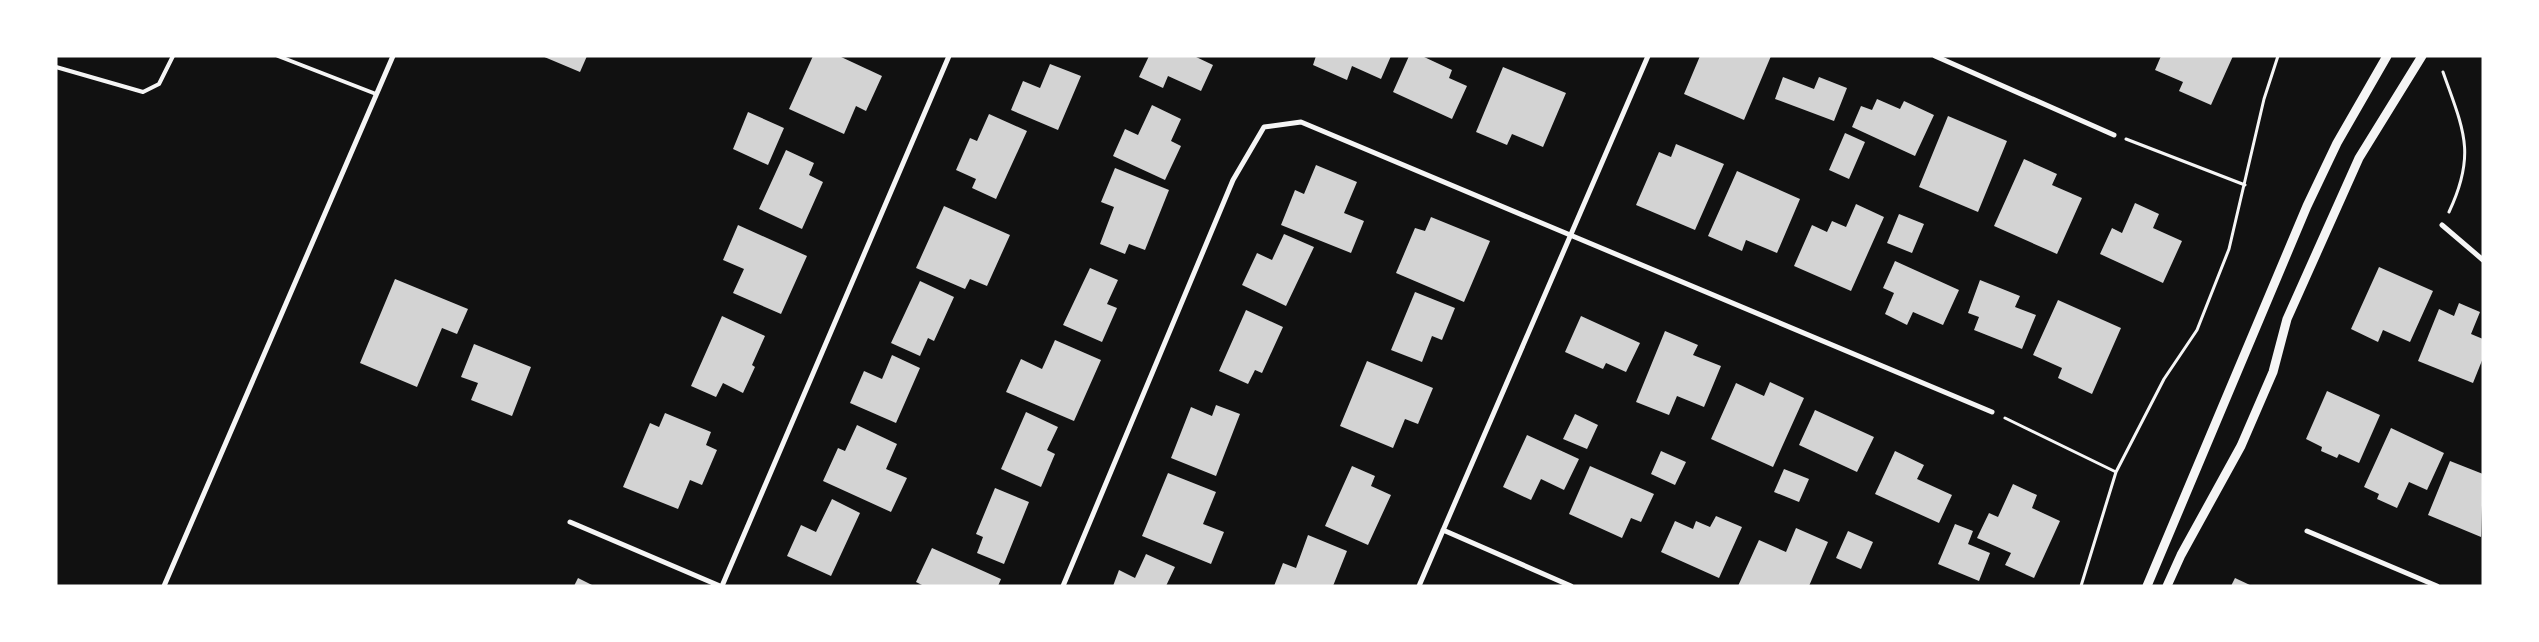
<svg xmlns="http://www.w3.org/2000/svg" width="2539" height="642" font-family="'Open Sans',sans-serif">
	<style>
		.building { fill: #d3d3d3 }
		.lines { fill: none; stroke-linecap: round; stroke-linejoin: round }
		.path { stroke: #f5f5f5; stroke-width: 3 }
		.service { stroke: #f5f5f5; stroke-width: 4 }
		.minor { stroke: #f5f5f5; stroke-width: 5 }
		.tertiary { stroke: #f5f5f5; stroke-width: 9 }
	</style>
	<rect width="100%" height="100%" fill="#111"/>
	<path class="building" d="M 542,56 L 587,56 L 580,72 Z
		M 813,56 L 839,56 L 882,76 L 866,111 L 856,106 L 844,134 L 789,109 Z
		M 1149,56 L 1194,56 L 1213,65 L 1201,91 L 1168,76 L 1163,88 L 1139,77 Z
		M 1316,56 L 1391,56 L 1381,79 L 1352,66 L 1347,80 L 1313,65 Z
		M 1409,56 L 1422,56 L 1452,70 L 1449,78 L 1467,86 L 1452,119 L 1393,92 Z
		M 1700,56 L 1771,56 L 1744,120 L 1684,94 Z
		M 2161,56 L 2233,56 L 2211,105 L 2179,91 L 2183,82 L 2155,70 Z
		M 1050,64 L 1081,76 L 1058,130 L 1011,110 L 1023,81 L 1040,88 Z
		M 1503,67 L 1566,93 L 1543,147 L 1512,134 L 1507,145 L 1476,132 Z
		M 1783,77 L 1814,89 L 1819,77 L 1847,88 L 1834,121 L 1775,99 Z
		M 1877,99 L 1900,109 L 1904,101 L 1934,115 L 1915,156 L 1852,127 L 1861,106 L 1872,110 Z
		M 1152,105 L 1181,119 L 1171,141 L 1181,146 L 1165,180 L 1113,156 L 1125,129 L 1138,135 Z
		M 748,112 L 784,128 L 768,165 L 733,149 Z
		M 989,114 L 1027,131 L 996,199 L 972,188 L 976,179 L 956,170 L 970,138 L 977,141 Z
		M 1948,116 L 2007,141 L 1978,212 L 1919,187 Z
		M 1845,133 L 1865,142 L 1849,179 L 1829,170 Z
		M 1676,144 L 1724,164 L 1695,230 L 1636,205 L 1659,152 L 1671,157 Z
		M 786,150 L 814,163 L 809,175 L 823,182 L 802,229 L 759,209 Z
		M 2024,159 L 2057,174 L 2052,185 L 2082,198 L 2057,254 L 1994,226 Z
		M 1316,165 L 1357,182 L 1344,213 L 1364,221 L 1351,253 L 1281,225 L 1295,190 L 1304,194 Z
		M 1115,168 L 1169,190 L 1145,250 L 1129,244 L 1125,254 L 1100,244 L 1114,207 L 1101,202 Z
		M 1737,171 L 1800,199 L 1777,253 L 1746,240 L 1742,251 L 1708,236 Z
		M 2135,203 L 2159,214 L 2153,228 L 2182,241 L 2163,283 L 2100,254 L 2112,228 L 2122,233 Z
		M 1856,204 L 1884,217 L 1851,291 L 1794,266 L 1812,225 L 1827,232 L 1832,221 L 1846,227 Z
		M 944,206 L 1010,235 L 987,286 L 970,279 L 965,289 L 916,268 Z
		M 1899,214 L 1924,224 L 1912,253 L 1887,243 Z
		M 1431,217 L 1490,241 L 1464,302 L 1396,273 L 1415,228 L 1425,231 Z
		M 738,225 L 807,256 L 781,314 L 733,293 L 744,269 L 723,260 Z
		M 1284,234 L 1314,247 L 1286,306 L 1242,285 L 1257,253 L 1272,260 Z
		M 1895,261 L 1959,290 L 1943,325 L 1913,312 L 1907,325 L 1885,314 L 1894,293 L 1883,288 Z
		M 2379,267 L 2433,291 L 2410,342 L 2383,330 L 2378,342 L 2351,329 Z
		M 1090,268 L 1118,280 L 1107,304 L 1117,308 L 1102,342 L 1063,325 Z
		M 395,279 L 468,309 L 457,334 L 442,328 L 417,387 L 360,363 Z
		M 1980,280 L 2020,296 L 2015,307 L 2036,315 L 2022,349 L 1974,330 L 1979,317 L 1968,313 Z
		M 920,281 L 954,297 L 934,341 L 928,338 L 920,356 L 891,343 Z
		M 1415,292 L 1455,308 L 1442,340 L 1432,336 L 1422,362 L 1391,350 Z
		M 2058,300 L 2121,328 L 2092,394 L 2058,378 L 2062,368 L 2033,355 Z
		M 2459,303 L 2480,312 L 2471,334 L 2483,339 L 2483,358 L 2473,383 L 2418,361 L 2439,309 L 2454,316 Z
		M 1246,310 L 1283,327 L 1262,373 L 1255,370 L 1248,384 L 1219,371 Z
		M 722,316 L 765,336 L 752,365 L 755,367 L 743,393 L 723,383 L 716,397 L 691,386 Z
		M 1581,316 L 1640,343 L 1626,372 L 1606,363 L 1603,369 L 1565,352 Z
		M 1665,331 L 1698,345 L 1693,355 L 1721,366 L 1704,407 L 1677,396 L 1669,415 L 1636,402 Z
		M 1055,340 L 1101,360 L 1074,421 L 1006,392 L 1021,359 L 1042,369 Z
		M 474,344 L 531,367 L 512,416 L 471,400 L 478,383 L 461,377 Z
		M 892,355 L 920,368 L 896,423 L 850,403 L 864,371 L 882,379 Z
		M 1367,361 L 1433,388 L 1418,424 L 1405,419 L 1393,448 L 1340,426 Z
		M 1770,382 L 1804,398 L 1773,467 L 1711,439 L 1736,383 L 1764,396 Z
		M 2327,391 L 2380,415 L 2359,463 L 2339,454 L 2337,458 L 2321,451 L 2322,447 L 2306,439 Z
		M 1216,405 L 1240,414 L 1216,476 L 1171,458 L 1191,407 L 1212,416 Z
		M 1815,410 L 1874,437 L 1857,472 L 1799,445 Z
		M 1026,412 L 1058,427 L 1047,450 L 1055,454 L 1041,487 L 1001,469 Z
		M 665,413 L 711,432 L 706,445 L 717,450 L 702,485 L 690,480 L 678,509 L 623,487 L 650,423 L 659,427 Z
		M 1575,414 L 1598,425 L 1587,449 L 1563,439 Z
		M 857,425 L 897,444 L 886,469 L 907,478 L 891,512 L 823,481 L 838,448 L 845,451 Z
		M 2391,428 L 2444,453 L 2427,490 L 2409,482 L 2397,508 L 2377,499 L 2379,494 L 2364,487 Z
		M 1527,435 L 1579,459 L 1564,490 L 1541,479 L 1531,500 L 1503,487 Z
		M 1661,451 L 1686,462 L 1675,485 L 1651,474 Z
		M 1895,451 L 1924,465 L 1917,479 L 1952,495 L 1939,523 L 1875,494 Z
		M 2450,461 L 2483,474 L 2481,537 L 2428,515 Z
		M 1352,466 L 1375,476 L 1371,486 L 1391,495 L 1368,545 L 1325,526 Z
		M 1590,466 L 1654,494 L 1641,522 L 1631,518 L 1622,538 L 1569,514 Z
		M 1784,469 L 1809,479 L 1799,502 L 1774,492 Z
		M 1168,473 L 1216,492 L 1203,524 L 1224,532 L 1211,564 L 1142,536 Z
		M 2013,484 L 2037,495 L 2032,508 L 2060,521 L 2034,578 L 2005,565 L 2011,553 L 1977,538 L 1989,513 L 1998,517 Z
		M 995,488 L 1029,502 L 1004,564 L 977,553 L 983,537 L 976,534 Z
		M 832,499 L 860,513 L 831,576 L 787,556 L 801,525 L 816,532 Z
		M 1716,516 L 1742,527 L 1719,578 L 1661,552 L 1675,521 L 1693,529 L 1696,521 L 1710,527 Z
		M 1955,524 L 1973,531 L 1968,544 L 1990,553 L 1979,581 L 1938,564 Z
		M 1796,528 L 1828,542 L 1809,586 L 1738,586 L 1759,540 L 1786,552 Z
		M 1848,531 L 1873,542 L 1861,569 L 1836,558 Z
		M 1308,535 L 1347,551 L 1333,586 L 1274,586 L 1283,563 L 1296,568 Z
		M 932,548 L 1001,579 L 998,586 L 924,586 L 916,582 Z
		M 1146,554 L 1175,567 L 1166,586 L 1113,586 L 1119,570 L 1135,578 Z
		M 578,578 L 594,586 L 574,586 Z
		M 2235,578 L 2252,586 L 2231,586 Z"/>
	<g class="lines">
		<path class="path" d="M 2443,72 C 2463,129 2477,153 2449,212
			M 2126,139 L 2245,185
			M 2005,418 L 2116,472
			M 2081,586 L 2116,472 L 2164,379 L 2197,330 L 2229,249 L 2264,99 L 2278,56"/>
		<path class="service" d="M 278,56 L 376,94
			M 56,67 L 143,92 L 159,84 L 173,56"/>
		<path class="minor" d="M 1935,56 L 2114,135
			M 2442,225 L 2483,260
			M 570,522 L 720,586
			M 1443,530 L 1571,586
			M 2307,531 L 2437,586
			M 164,586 L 393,56
			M 722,586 L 949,56
			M 1063,586 L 1233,180 L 1264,127 L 1301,122 L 1992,412
			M 1419,586 L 1648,56"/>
		<path class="tertiary" d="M 2147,586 L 2307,206 L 2337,143 L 2387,56
			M 2167,586 L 2181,555 L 2241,446 L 2273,372 L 2287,319 L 2359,158 L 2422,56"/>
	</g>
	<rect width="2539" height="642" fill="none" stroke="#ffffff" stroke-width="115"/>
</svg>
